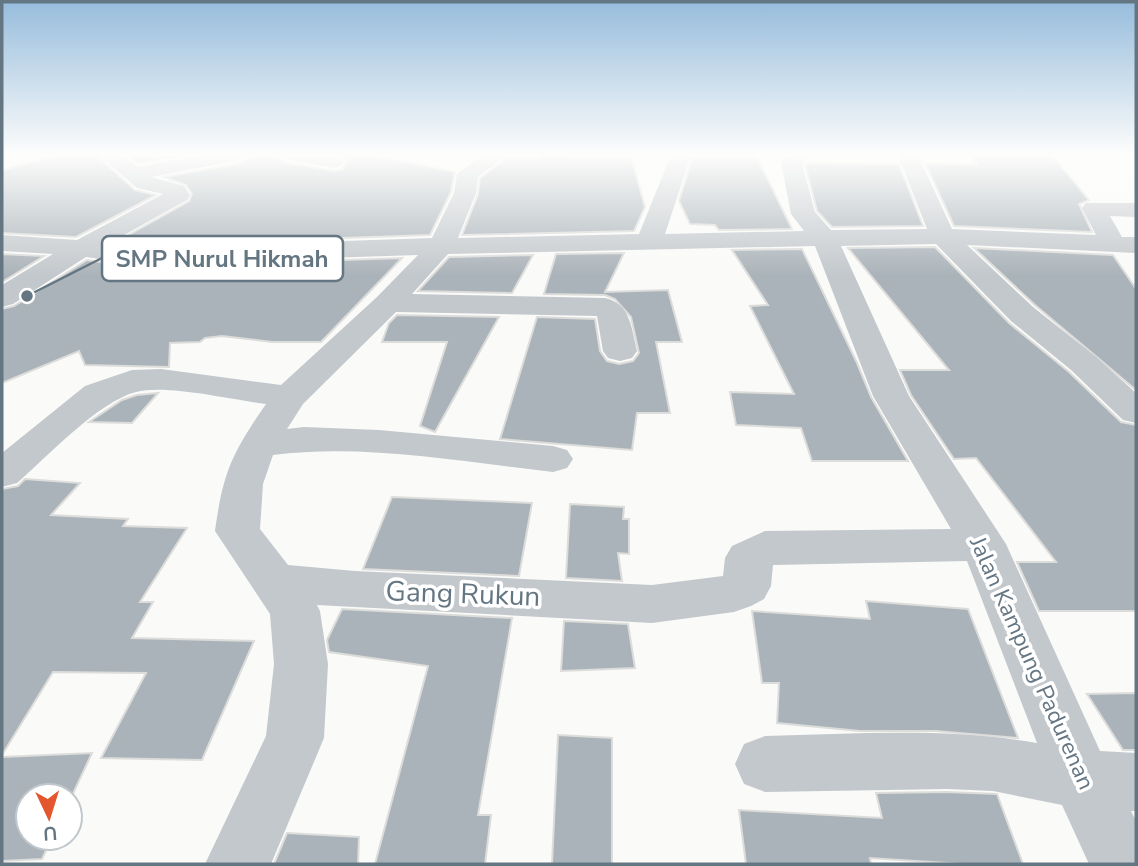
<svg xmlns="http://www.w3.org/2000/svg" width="1138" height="866" font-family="'Nunito Sans',sans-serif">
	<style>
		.building { fill: #aab3b9; stroke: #dcdcda; stroke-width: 2 }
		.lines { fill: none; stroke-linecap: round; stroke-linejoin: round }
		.street { fill: #c3c8cc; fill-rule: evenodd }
		.labels { text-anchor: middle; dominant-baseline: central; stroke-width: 7; stroke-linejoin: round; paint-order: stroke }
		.street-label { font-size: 23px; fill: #657683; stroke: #fff }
		.near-street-label { font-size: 28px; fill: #657683; stroke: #fff }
		.leader { fill: none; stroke: #657683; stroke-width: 2.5 }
		.callout-dot { fill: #657683; stroke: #fff; stroke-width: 2.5 }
		.callout { fill: #fff; stroke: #657683; stroke-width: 2.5 }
		.callout-label { font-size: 24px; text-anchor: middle; font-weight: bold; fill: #657683 }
	</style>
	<rect width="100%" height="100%" fill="#fafaf8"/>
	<path class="building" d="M 56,155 L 96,155 L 135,190 L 156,195 L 76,237 L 2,233 L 2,170 Z
		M 126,155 L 188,155 L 139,164 Z
		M 248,155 L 278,155 L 284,162 L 334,171 L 342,169 L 347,162 L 343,156 L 334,155 L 372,155 L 455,172 L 451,192 L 430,235 L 136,245 L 116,242 L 189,201 L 192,194 L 186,185 L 163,177 L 236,164 L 244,161 Z
		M 540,155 L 631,156 L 645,207 L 634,231 L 462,235 L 478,194 L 480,178 L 508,157 L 538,159 Z
		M 693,155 L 757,157 L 792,229 L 719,230 L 715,225 L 690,224 L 679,201 Z
		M 970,155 L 1052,155 L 1089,200 L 1079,204 L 1092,232 L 954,226 L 925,163 L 977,165 Z
		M 807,163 L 899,164 L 923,226 L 832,227 L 817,211 L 805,165 Z
		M 935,247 L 1009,323 L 1069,372 L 1121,422 L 1136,425 L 1136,611 L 1039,611 L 1017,562 L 1056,562 L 976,458 L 954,459 L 911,395 L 900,370 L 949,370 L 848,248 Z
		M 974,248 L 1113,255 L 1136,289 L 1136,390 L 1035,305 Z
		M 802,249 L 857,363 L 871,397 L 908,461 L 812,461 L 801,428 L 736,425 L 730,392 L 794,394 L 750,306 L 768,305 L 732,250 Z
		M 624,253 L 605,292 L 668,290 L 682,342 L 656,342 L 670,413 L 637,413 L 632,450 L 500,439 L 537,317 L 595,319 L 600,351 L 607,361 L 619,364 L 633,361 L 639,353 L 631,317 L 615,299 L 605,295 L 544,294 L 556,254 Z
		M 2,254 L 44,256 L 2,282 Z
		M 533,255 L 512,293 L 418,291 L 449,257 Z
		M 402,258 L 321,342 L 272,342 L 222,336 L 205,338 L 200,342 L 170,343 L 169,367 L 85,365 L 79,351 L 2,383 L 2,309 L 14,306 L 87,260 L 136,267 Z
		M 397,315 L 499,317 L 435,432 L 420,426 L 447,342 L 382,342 L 389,323 Z
		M 158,393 L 132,423 L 89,422 L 122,400 L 137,395 Z
		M 25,479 L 80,483 L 51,515 L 128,519 L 123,526 L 187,528 L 140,602 L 153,602 L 132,638 L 254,641 L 202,760 L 101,758 L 146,673 L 53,672 L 2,755 L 2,489 L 18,486 Z
		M 392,497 L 532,503 L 519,576 L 363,569 Z
		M 570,504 L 624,507 L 623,519 L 629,519 L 629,554 L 618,553 L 622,581 L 566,578 Z
		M 866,601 L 968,609 L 1018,738 L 936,731 L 860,731 L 777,723 L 779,683 L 762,683 L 752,611 L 870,619 Z
		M 342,609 L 512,618 L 478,815 L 491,815 L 485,864 L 375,864 L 428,666 L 329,652 L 327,640 Z
		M 564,621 L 628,624 L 635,668 L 561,671 Z
		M 1136,693 L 1136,750 L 1123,750 L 1087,694 Z
		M 558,735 L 612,738 L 612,864 L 552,864 Z
		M 92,753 L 70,800 L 70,796 L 28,796 L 28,838 L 52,838 L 42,859 L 2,861 L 2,757 Z
		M 947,792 L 997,794 L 1023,864 L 963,864 L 870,858 L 871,864 L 746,864 L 739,810 L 882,818 L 876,793 Z
		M 287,833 L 359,837 L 358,864 L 274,864 Z"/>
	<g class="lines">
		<path class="street" d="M 99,155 L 122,155 L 138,167 L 202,155 L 245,155 L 242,159 L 235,161 L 151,177 L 184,186 L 190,195 L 187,200 L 108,244 L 136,248 L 432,238 L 454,193 L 457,174 L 483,155 L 507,155 L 478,177 L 476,193 L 458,238 L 639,234 L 671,155 L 691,155 L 665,234 L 804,231 L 791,214 L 781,162 L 788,155 L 812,155 L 802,164 L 815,212 L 831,230 L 927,229 L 898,155 L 918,155 L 952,229 L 1096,235 L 1082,208 L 1086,203 L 1136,203 L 1136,217 L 1110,216 L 1122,237 L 1136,237 L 1136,253 L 967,245 L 1033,307 L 1095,356 L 1136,393 L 1136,423 L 1123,420 L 1071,370 L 1011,321 L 936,244 L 841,246 L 909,396 L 1006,544 L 1100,751 L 1136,753 L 1136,811 L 1131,811 L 1136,821 L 1136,864 L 1089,864 L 1062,805 L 993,791 L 947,789 L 765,792 L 744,784 L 735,764 L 744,744 L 765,736 C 856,734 948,727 1037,743 L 967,561 L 773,565 L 771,586 L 764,599 L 751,606 L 734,612 L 652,623 L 317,605 L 320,611 L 328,664 L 324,738 L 271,864 L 205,864 L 266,736 L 274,664 L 270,614 L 215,531 C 223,472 232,453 266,404 C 232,400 167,384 136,392 C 98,402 48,456 17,483 L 2,487 L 2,453 L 85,386 L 132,370 L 161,369 L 281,385 L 377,297 L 418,255 L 136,264 L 86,257 L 13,304 L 2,307 L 2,285 L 53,254 L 2,251 L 2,235 L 77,240 L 163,194 L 137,188 ZM 815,246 L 873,396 L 951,529 L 765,531 L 732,546 L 725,558 L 723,576 L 652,585 L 355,571 L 288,565 L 260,529 L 263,484 L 273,455 C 363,443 463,462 553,472 L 567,468 L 573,459 L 567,450 L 553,446 L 379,430 L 304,427 L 287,429 L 303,404 L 396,312 L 597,316 L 603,351 L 608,358 L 620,361 L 632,358 L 637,351 C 631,328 631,304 605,298 L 412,294 L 448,254 Z
			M 281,155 L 341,158 L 344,162 L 341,166 L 334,168 L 284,159 Z"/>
	</g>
	<linearGradient id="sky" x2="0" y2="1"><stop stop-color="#96bcdc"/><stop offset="0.56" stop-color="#fdfdfc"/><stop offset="1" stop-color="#fdfdfc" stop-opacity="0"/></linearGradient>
	<rect width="1138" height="276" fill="url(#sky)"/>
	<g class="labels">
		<g class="street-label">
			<text transform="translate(1032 663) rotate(66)">Jalan Kampung Padurenan</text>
		</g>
		<g class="near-street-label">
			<text transform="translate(463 594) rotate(2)">Gang Rukun</text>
		</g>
	</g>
	<path class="leader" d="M27 296L102 258"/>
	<circle class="callout-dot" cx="27" cy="296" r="7"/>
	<rect class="callout" x="102" y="236" width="241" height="45" rx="7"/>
	<g class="callout-label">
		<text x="222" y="267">SMP Nurul Hikmah</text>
	</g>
	<rect width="1138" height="866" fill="none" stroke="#657683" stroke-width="7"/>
	<g transform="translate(49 817) rotate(176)"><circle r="33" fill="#ffffff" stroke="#c1c8cd" stroke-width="2"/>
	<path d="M0-5L12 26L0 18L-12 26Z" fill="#e4572e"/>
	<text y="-10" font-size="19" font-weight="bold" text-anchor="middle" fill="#657683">U</text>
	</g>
</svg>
